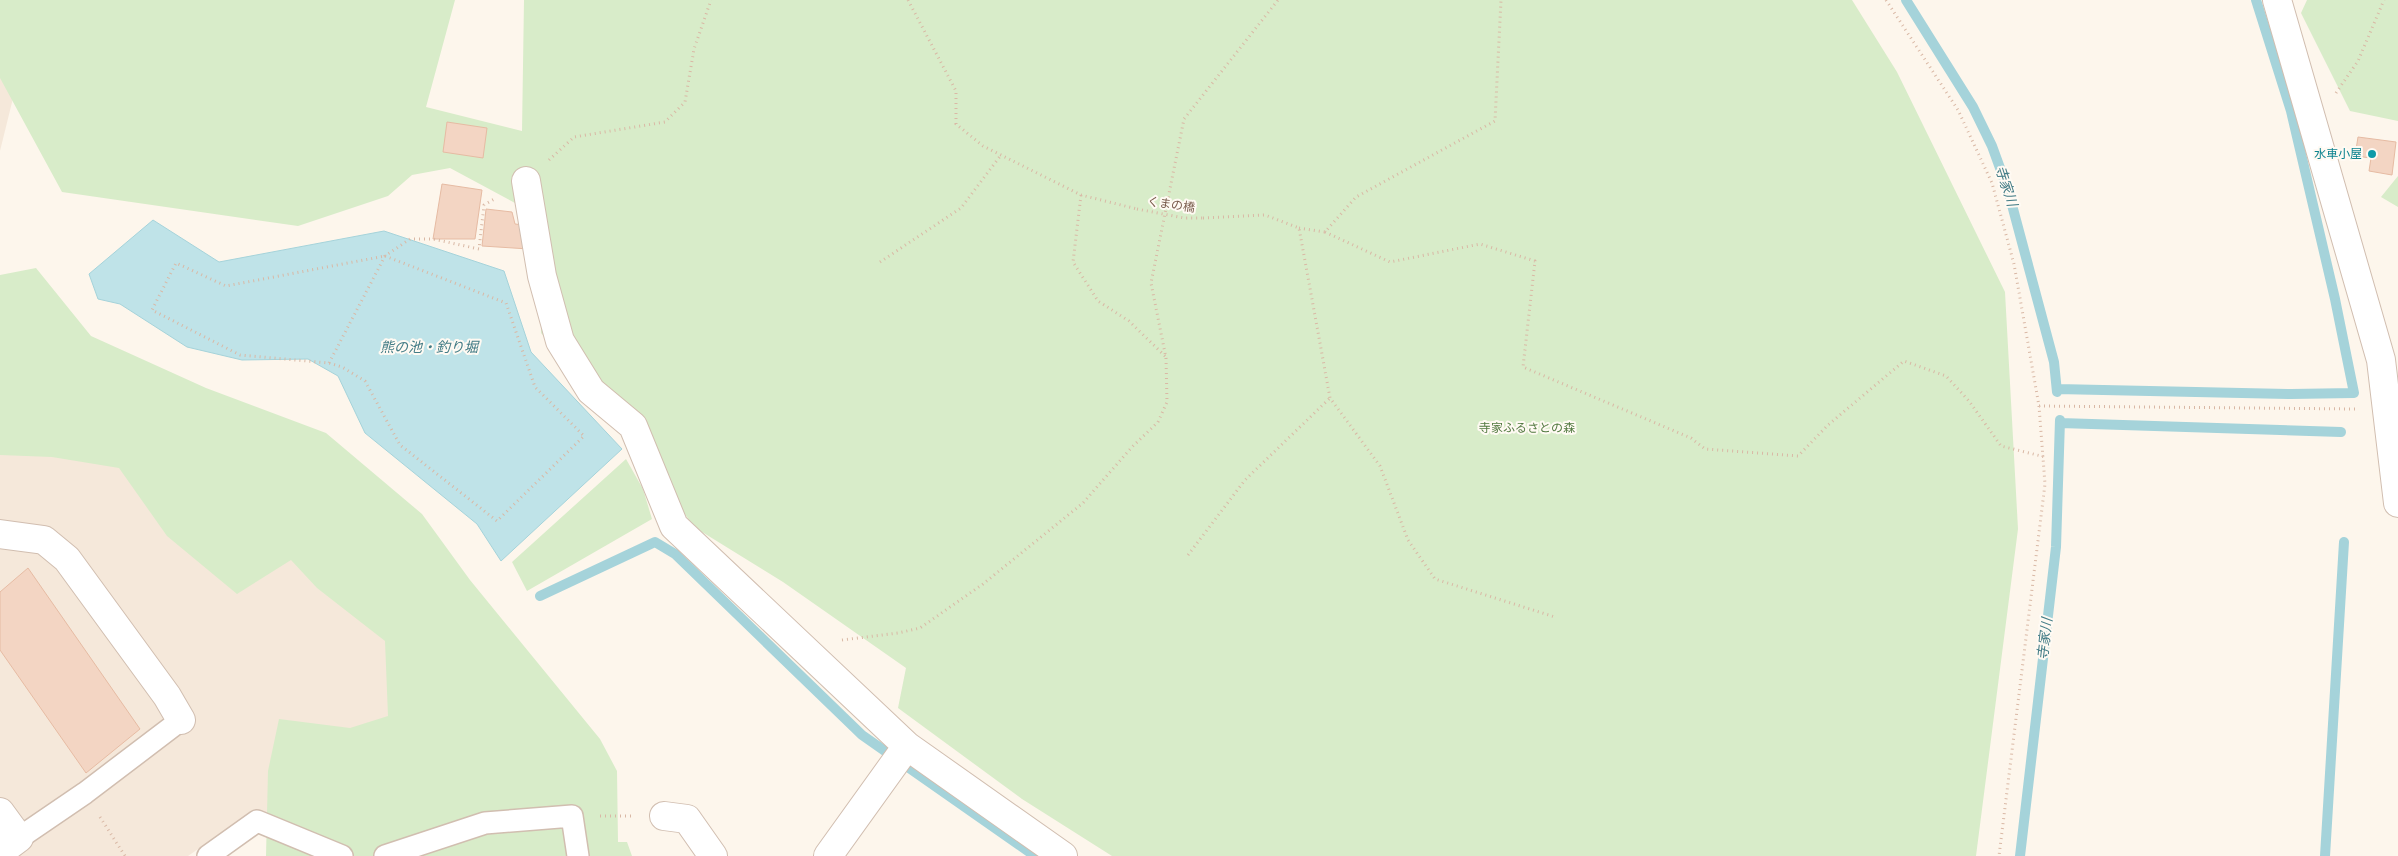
<svg xmlns="http://www.w3.org/2000/svg" width="2398" height="856" font-family="Signika,'Noto Sans JP',sans-serif">
	<style>
		.residential { fill: #f5e8da }
		.green { fill: #d8ecc9 }
		.water { fill: #bfe3e8; stroke: #a5d3da }
		.lines { fill: none; stroke-linecap: round; stroke-linejoin: round }
		.stream { stroke: #a5d3da; stroke-width: 10 }
		.building { fill: #f3d5c3; stroke: #e6bba3 }
		.lane-casing { stroke: #d1beb0; stroke-width: 24 }
		.street-casing { stroke: #d1beb0; stroke-width: 30 }
		.path { stroke: #d9b8a5; stroke-width: 3; stroke-dasharray: 1 4; stroke-linecap: butt }
		.lane { stroke: #fff; stroke-width: 21 }
		.street { stroke: #fff; stroke-width: 28 }
		.path-bridge { stroke: #d9b8a5; stroke-width: 3; stroke-dasharray: 1 4; stroke-linecap: butt }
		.culture-dot { fill: #0f9aa8; stroke: #fffaf3; stroke-width: 2 }
		.labels { text-anchor: middle; dominant-baseline: central; stroke-width: 4; stroke-linejoin: round; paint-order: stroke }
		.culture-label { font-size: 12px; fill: #0d838f; stroke: #fffaf3; text-anchor: end }
		.street-label { font-size: 12px; fill: #7a5c4d; stroke: #fffaf3 }
		.park-label { font-size: 12px; fill: #537a41; stroke: #fffaf3 }
		.water-label { font-size: 14px; font-style: italic; fill: #437c86; stroke: #fffaf3 }
	</style>
	<rect width="100%" height="100%" fill="#fdf6ec"/>
	<path class="residential" d="M 0,0 L 6,0 L 33,17 L 0,151 Z
		M 0,402 L 463,650 L 352,836 L 253,811 L 188,856 L 0,856 Z"/>
	<path class="green" d="M 0,0 L 455,0 L 426,107 L 522,131 L 524,0 L 1852,0 L 1897,72 L 2005,292 L 2018,529 L 1976,856 L 1112,856 L 1022,799 L 898,708 L 906,668 L 783,582 L 694,527 L 624,428 L 541,333 L 541,217 L 450,168 L 412,175 L 388,196 L 298,226 L 62,192 L 0,78 Z
		M 2307,0 L 2398,0 L 2398,121 L 2350,111 L 2301,13 Z
		M 2398,176 L 2398,207 L 2381,197 Z
		M 36,268 L 91,336 L 206,388 L 326,433 L 422,514 L 470,580 L 600,739 L 617,771 L 618,842 L 627,842 L 632,856 L 266,856 L 268,771 L 279,719 L 350,728 L 388,716 L 385,641 L 317,588 L 291,560 L 237,594 L 167,536 L 119,468 L 52,457 L 0,455 L 0,275 Z
		M 626,459 L 643,489 L 652,519 L 527,591 L 512,562 Z"/>
	<path class="water" d="M 153,220 L 219,262 L 384,231 L 504,271 L 531,352 L 622,449 L 501,561 L 477,524 L 365,433 L 338,376 L 308,359 L 242,360 L 187,347 L 120,304 L 98,299 L 89,274 Z"/>
	<g class="lines">
		<path class="stream" d="M 1906,0 L 1973,107 L 1992,146 L 2008,190 L 2054,362 L 2057,392
			M 2057,389 L 2291,394 L 2354,393 L 2335,299 L 2291,111 L 2256,0
			M 2060,423 L 2341,432
			M 540,596 L 655,542 L 675,554 L 862,735 L 1035,856
			M 2020,856 L 2056,547 L 2060,420
			M 2325,856 L 2344,542"/>
	</g>
	<path class="building" d="M 447,122 L 487,128 L 483,158 L 443,152 Z
		M 2358,137 L 2396,142 L 2392,175 L 2369,171 L 2371,158 L 2355,156 Z
		M 442,184 L 482,190 L 475,239 L 433,239 Z
		M 486,209 L 512,212 L 515,224 L 524,225 L 529,249 L 482,246 Z
		M 28,568 L 140,729 L 86,773 L 0,650 L 0,592 Z"/>
	<g class="lines">
		<defs>
			<path id="lane" d="M 19,838 L 85,793 L 181,720
				M 208,856 L 257,821 L 342,856
				M 385,856 L 485,823 L 572,816 L 578,856"/>
			<path id="street" d="M 2277,0 L 2381,360 L 2398,503
				M 526,181 L 542,276 L 560,341 L 591,391 L 633,426 L 674,526 L 907,746 L 1063,856
				M 0,534 L 44,540 L 67,559 L 167,696 L 181,720
				M 0,812 L 19,838 L 0,852
				M 664,816 L 687,819 L 713,856
				M 828,856 L 907,746"/>
		</defs>
		<use href="#lane" class="lane-casing"/>
		<use href="#street" class="street-casing"/>
		<path class="path" d="M 908,0 L 956,91 L 956,124 L 983,146 L 1081,195 L 1137,209
			M 1886,0 L 1958,110 L 1992,183 L 2014,264 L 2039,406 L 2045,484 L 1999,856
			M 2336,93 L 2358,61 L 2384,0
			M 549,160 L 574,137 L 665,122 L 685,102 L 694,49 L 711,0
			M 1081,195 L 1073,262 L 1098,301 L 1129,321 L 1166,357
			M 1203,218 L 1265,215 L 1299,228 L 1330,398 L 1380,466 L 1408,540 L 1435,579 L 1555,617
			M 1299,228 L 1325,232 L 1356,197 L 1495,121 L 1501,0
			M 1325,232 L 1390,262 L 1480,244 L 1535,261 L 1523,367 L 1691,438 L 1705,449 L 1798,456 L 1828,425 L 1904,361 L 1946,376 L 1969,401 L 2001,446 L 2045,457
			M 385,256 L 506,303 L 535,387 L 584,436 L 497,521 L 400,445 L 365,381 L 342,367 L 329,363 L 240,355 L 152,310 L 176,263 L 226,286 Z
			M 880,262 L 961,208 L 1001,155
			M 329,363 L 385,256 L 410,239 L 433,239 L 479,249 L 484,205 L 496,198
			M 2039,406 L 2356,409
			M 1188,555 L 1245,480 L 1330,398
			M 842,640 L 898,633 L 920,628 L 983,584 L 1083,503 L 1132,447 L 1158,422 L 1167,402 L 1166,358 L 1151,283 L 1184,119 L 1278,0
			M 600,816 L 633,816
			M 100,817 L 125,856"/>
		<use href="#lane" class="lane"/>
		<use href="#street" class="street"/>
		<path class="path-bridge" d="M 1137,209 L 1184,218 L 1203,218"/>
	</g>
	<circle class="culture-dot" cx="2372" cy="154" r="5"/>
	<g class="labels">
		<g class="culture-label">
			<text x="2362" y="154">水車小屋</text>
		</g>
		<g class="street-label">
			<text transform="translate(1171 205) rotate(8)">くまの橋</text>
		</g>
		<g class="park-label">
			<text x="1527" y="428">寺家ふるさとの森</text>
		</g>
		<g class="water-label">
			<text transform="translate(2006 186) rotate(72)">寺家川</text>
			<text x="429" y="347">熊の池・釣り堀</text>
			<text transform="translate(2045 639) rotate(-83)">寺家川</text>
		</g>
	</g>
</svg>
